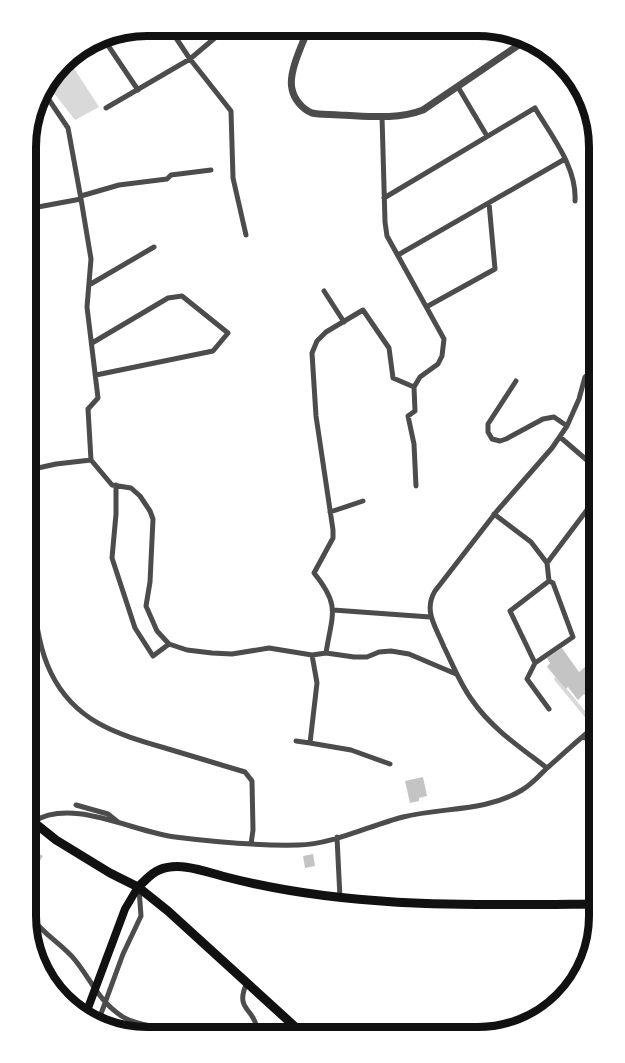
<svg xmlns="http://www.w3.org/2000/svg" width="625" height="1063" font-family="Literata,serif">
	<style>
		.water { fill: #d9d9d9 }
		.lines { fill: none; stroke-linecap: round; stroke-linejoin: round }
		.stream { stroke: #d9d9d9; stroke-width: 4 }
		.building { fill: #c4c4c4 }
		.minor { stroke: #4c4c4c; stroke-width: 5 }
		.tertiary { stroke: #4c4c4c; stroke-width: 7 }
		.secondary { stroke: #111; stroke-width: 8 }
		.trunk { stroke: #111; stroke-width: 9 }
		.rim { fill: none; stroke: #111; stroke-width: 8 }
	</style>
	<rect width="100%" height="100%" fill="#fff"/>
	<path class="water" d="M 66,56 L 99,107 L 75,120 L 46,83 Z"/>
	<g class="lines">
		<path class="stream" d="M 556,679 L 589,719"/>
	</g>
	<path class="building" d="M 562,648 L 579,672 L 585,667 L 597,684 L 597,689 L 587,698 L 584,694 L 578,700 L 568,687 L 566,689 L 547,667 L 550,663 L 547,658 Z
		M 423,777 L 427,796 L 419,798 L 419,801 L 410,803 L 405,781 Z
		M 31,849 L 43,856 L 38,864 L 31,859 Z
		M 313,854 L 315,866 L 305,868 L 303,856 Z"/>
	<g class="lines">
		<path class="minor" d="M 168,26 L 190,59 L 231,111 L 233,178 L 246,235
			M 297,26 L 308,28
			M 101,35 L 138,90
			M 458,87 L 487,136
			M 41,88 L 68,128 L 81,199 L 91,259 L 87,307 L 98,398 L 88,409 L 91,460 L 112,485 L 131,488 L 140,496 L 150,511 L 153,519 L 150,582 L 146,606 L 157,631 L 169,644 L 187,650 L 212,653 L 232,654 L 269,648 L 312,655 L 326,653 L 354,657 L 367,657 L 379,652 L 391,651 L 409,654 L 456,674
			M 35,103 L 47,96
			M 106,108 L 190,59 L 229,26
			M 382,116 L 385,222 L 387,236 L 444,339 L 442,356 L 438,364 L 420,377 L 414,387 L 415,411 L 408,416 L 414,444 L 416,486
			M 81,196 L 119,185 L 167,179 L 171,175 L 211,170
			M 384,198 L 535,108 C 552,137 577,167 575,201
			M 27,209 L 81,199
			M 398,255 L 565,159
			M 89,285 L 154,247
			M 324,291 L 344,322
			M 428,306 L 495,269 L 489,203
			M 92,343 L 168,298 L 182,296 L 228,333 L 213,351 L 96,375
			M 516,381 L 488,424 L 488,432 L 492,439 L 500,441 L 506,439 L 543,419 L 554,417 L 567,426
			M 560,437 L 596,468
			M 29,470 L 56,464 L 91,460
			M 116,485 L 116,514 L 112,558 L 135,628 L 153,656 L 169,644
			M 330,512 L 363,501
			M 494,514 L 531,542 L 547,563
			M 30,579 C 35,609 37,645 51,673 C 75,722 117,734 165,748 C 192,756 218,764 245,772 L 252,781 L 253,830 L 251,844
			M 333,610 L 430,617
			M 326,653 C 332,614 341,606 314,573 L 333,538 L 333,530 L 316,416 L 312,353 L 317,341 L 326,332 L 363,310 L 389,348 L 393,378 L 414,387
			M 312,655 L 317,683 L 310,743 L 351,750 L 390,764
			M 535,663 L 573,637 L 553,583 L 549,581
			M 549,709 L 527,679 L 535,663 L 510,611 L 549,581 L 547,563 L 596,498
			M 584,736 L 598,751
			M 296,741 L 310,743
			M 547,768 C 521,748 491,728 472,700 C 460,684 453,665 444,647 C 436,627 423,611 435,591 L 497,511 L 552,448 L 567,426 L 579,399 L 585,377 L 595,368
			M 76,805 L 108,814 L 118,822
			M 33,822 C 72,797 133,832 175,837 C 215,842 257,846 298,845 C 331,845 371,825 403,817 C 443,807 486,812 522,790 C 531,785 539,776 546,769 C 563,754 580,738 598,724
			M 337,837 L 340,898
			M 32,918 C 43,934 63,945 75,960 C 92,981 99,1002 123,1017 C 141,1028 159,1023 176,1036
			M 98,1022 L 123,954 L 141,916 L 139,889
			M 244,1035 L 257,1029 C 255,1009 235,1010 246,985"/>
		<path class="tertiary" d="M 309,27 C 303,43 288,72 292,89 C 294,99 302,109 312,113 C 320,115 331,114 340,115 C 367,116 397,120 423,110 L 526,40"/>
		<path class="secondary" d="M 85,1016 L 125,909 L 138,887"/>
		<path class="trunk" d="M 31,820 L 56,840 L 110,873 L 138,887 L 168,911 L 303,1034
			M 138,887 C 145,881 151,873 159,870 C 180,861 206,872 226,877 C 348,909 475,905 599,904"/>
	</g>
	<path d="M0 0H625V1063H0ZM147 36H478A111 111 0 0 1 589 147V916A111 111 0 0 1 478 1027H147A111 111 0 0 1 36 916V147A111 111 0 0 1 147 36Z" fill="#fff" fill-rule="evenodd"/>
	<path class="rim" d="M147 36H478A111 111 0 0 1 589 147V916A111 111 0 0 1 478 1027H147A111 111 0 0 1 36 916V147A111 111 0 0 1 147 36Z"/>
</svg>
